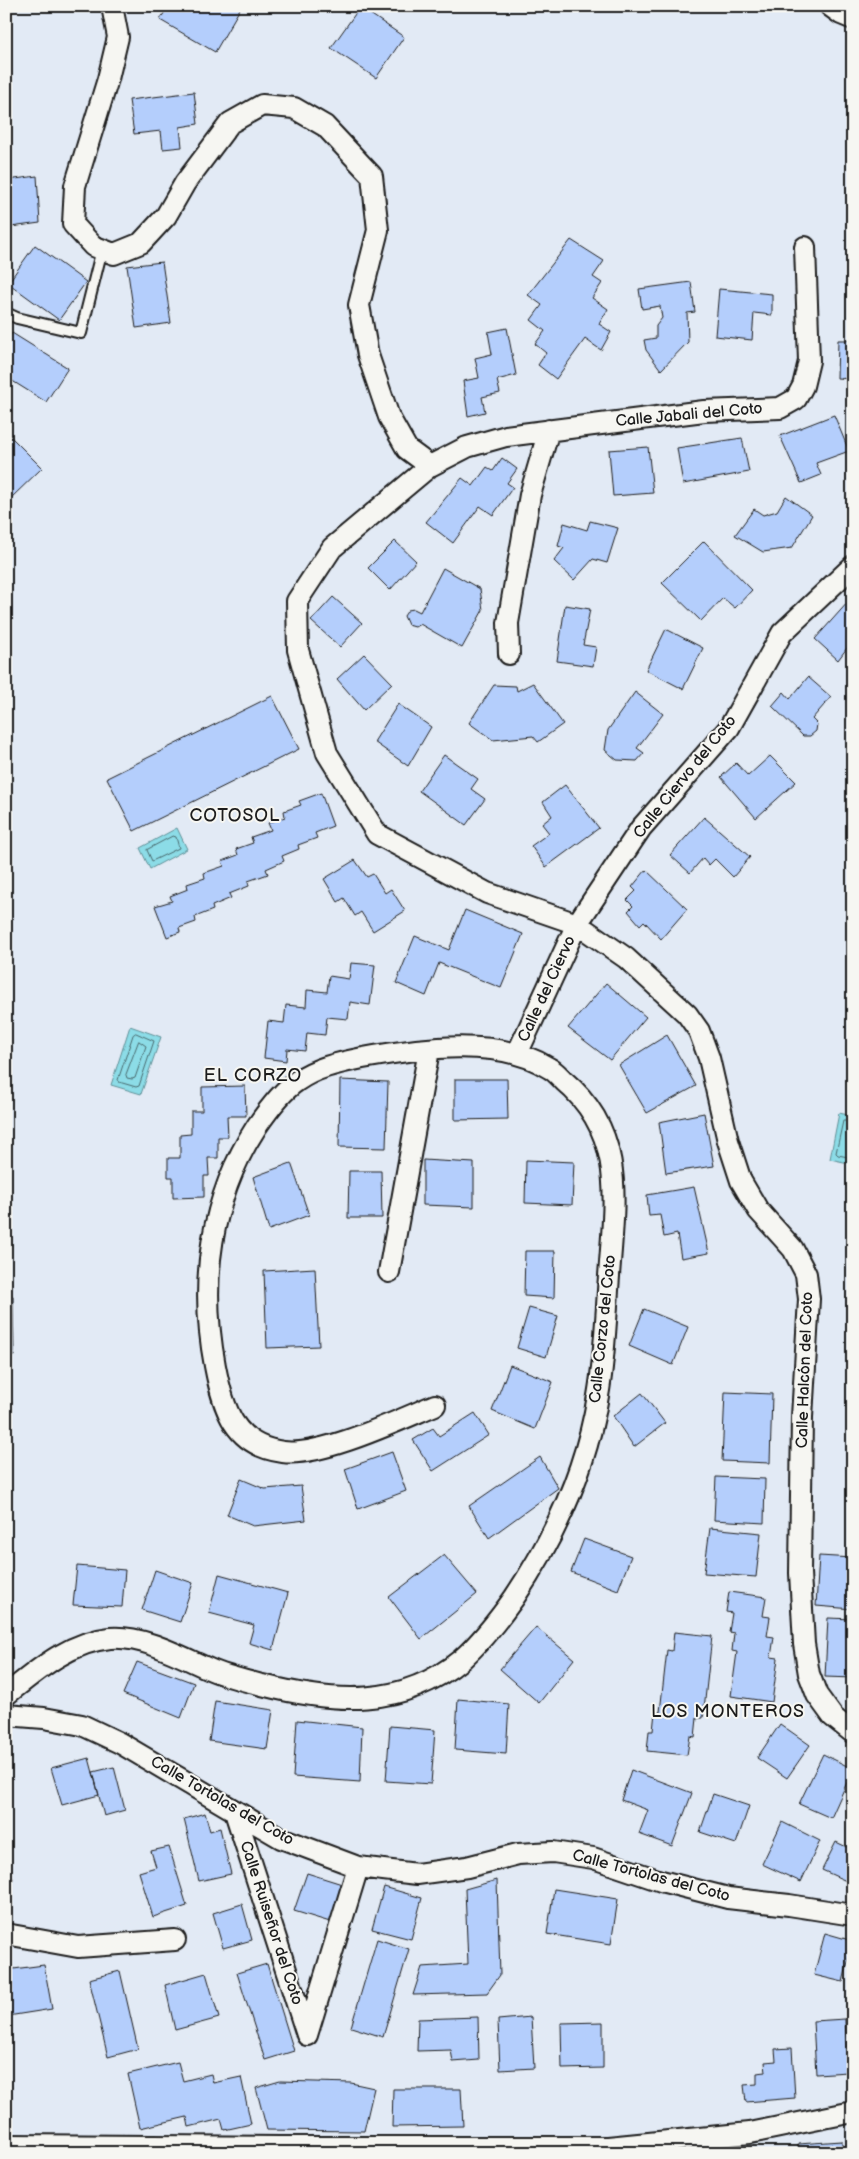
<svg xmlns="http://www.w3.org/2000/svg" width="859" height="2159" font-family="'Balsamiq Sans',sans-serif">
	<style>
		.water { fill: #8cdce7; stroke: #5f8f96 }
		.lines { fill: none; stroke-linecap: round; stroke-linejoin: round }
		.shore { stroke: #49696d; stroke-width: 1 }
		.building { fill: #b4cefc; stroke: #1c1c1c }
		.service-casing { stroke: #1c1c1c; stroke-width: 14 }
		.minor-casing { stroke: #1c1c1c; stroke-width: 24 }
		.service { stroke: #f6f6f2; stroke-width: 10 }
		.minor { stroke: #f6f6f2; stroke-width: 20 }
		.labels { text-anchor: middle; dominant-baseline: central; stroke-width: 4; stroke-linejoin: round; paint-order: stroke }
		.street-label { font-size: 16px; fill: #1c1c1c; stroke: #f6f6f2 }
		.neighbourhood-label { font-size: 18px; letter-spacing: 1px; fill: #1c1c1c; stroke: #f6f6f2 }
	</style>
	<rect width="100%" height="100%" fill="#e2eaf5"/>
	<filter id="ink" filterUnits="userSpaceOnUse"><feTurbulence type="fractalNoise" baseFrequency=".02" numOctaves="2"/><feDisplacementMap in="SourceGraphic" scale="10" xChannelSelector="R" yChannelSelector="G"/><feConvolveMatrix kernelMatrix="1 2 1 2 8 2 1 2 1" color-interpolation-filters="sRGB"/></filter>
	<g filter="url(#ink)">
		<path class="water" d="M 177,828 L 187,849 L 150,869 L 140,848 Z
			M 130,1026 L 161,1037 L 141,1094 L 111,1085 Z
			M 839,1113 L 853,1116 L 853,1164 L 830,1159 Z"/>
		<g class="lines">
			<path class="shore" d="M 173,836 L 176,837 L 179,848 L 152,861 L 147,850 Z
				M 136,1033 L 154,1041 L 139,1086 L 136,1087 L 119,1082 L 118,1080 L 133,1035 Z
				M 139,1041 L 146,1046 L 135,1078 L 132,1079 L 127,1078 L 126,1075 Z
				M 853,1121 L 843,1121 L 836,1153 L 838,1155 L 853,1158"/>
		</g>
		<path class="building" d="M 168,6 L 239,6 L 241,7 L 215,52 L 160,20 Z
			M 360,7 L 404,37 L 376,78 L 331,48 Z
			M 194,92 L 198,124 L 180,127 L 182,147 L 163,149 L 161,131 L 134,134 L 129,100 Z
			M 37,176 L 40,223 L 11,227 L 7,247 L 6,193 L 10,194 L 8,180 Z
			M 571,240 L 604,261 L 593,277 L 602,283 L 592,298 L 608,309 L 599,324 L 611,332 L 601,350 L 585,339 L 556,379 L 538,365 L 546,353 L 535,344 L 545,331 L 531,320 L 542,305 L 528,295 Z
			M 35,245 L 86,282 L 59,320 L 8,283 Z
			M 162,262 L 171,323 L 136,328 L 127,266 Z
			M 691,282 L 695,312 L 687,313 L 688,342 L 661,370 L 646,350 L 644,340 L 656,338 L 656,326 L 662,318 L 660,306 L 642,309 L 639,289 Z
			M 719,289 L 772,294 L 772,315 L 754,313 L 752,340 L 715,336 Z
			M 507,328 L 516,375 L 497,380 L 500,393 L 482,397 L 485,412 L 468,416 L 463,381 L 479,378 L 475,358 L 492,354 L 488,332 Z
			M 12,333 L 68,368 L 46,402 L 6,377 L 6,343 Z
			M 838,340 L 853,340 L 853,379 L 837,378 Z
			M 834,415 L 849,451 L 816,463 L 821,475 L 801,483 L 780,436 Z
			M 6,432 L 42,468 L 11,498 L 6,494 Z
			M 742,438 L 749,472 L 683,484 L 677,448 Z
			M 648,447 L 653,493 L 613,496 L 609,450 Z
			M 502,458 L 517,469 L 507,483 L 513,487 L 493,515 L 480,506 L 453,543 L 426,522 L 462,478 L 473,486 L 487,467 L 493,471 Z
			M 786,496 L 812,515 L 792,548 L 763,552 L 735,535 L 754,509 L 763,515 L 777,511 Z
			M 590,521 L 618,528 L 607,563 L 593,559 L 574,580 L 554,561 L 564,548 L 558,546 L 564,523 L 587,530 Z
			M 395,541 L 416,561 L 390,590 L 368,568 Z
			M 704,541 L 752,590 L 735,608 L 723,598 L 701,621 L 662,583 Z
			M 443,568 L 480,589 L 483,610 L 462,648 L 420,624 L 415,627 L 408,625 L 404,616 L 408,610 L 414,609 L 420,612 Z
			M 333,597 L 362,623 L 340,647 L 311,621 Z
			M 849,601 L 853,604 L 853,640 L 838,660 L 815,639 Z
			M 565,605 L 590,609 L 583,645 L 596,647 L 593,666 L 557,661 Z
			M 666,629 L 703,648 L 683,689 L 646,670 Z
			M 364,654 L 392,683 L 364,710 L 337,679 Z
			M 808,677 L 831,697 L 812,719 L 817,724 L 816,731 L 810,736 L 803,736 L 772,706 L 784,692 L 790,699 Z
			M 533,683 L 563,724 L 538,742 L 533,736 L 493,740 L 469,723 L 494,685 L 516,686 L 517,691 Z
			M 635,692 L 663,714 L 637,748 L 644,753 L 637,761 L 617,760 L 605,750 L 608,730 Z
			M 272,696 L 299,749 L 134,831 L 107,778 Z
			M 398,704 L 431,727 L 408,766 L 374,742 Z
			M 444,755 L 478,779 L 471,789 L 485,799 L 466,825 L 419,791 Z
			M 770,756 L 796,782 L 756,818 L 721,777 L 736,763 L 748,776 Z
			M 565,785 L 599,828 L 546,867 L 531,846 L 549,833 L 542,824 L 552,816 L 543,802 Z
			M 321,793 L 333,826 L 315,833 L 317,838 L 298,845 L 299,849 L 282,856 L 284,861 L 266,869 L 268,874 L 248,881 L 249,886 L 229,894 L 231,898 L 212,906 L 213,910 L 195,917 L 196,922 L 179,928 L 180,932 L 167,937 L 155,906 L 172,901 L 170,896 L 188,889 L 187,884 L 205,878 L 204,873 L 224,866 L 222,861 L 238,855 L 236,849 L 253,843 L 251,837 L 271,830 L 268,823 L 285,817 L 284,811 L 301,805 L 299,801 Z
			M 704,817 L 750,857 L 733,877 L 715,859 L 709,865 L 703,858 L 690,873 L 670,855 Z
			M 355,860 L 367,877 L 373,874 L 385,893 L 391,889 L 405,911 L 373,931 L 361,912 L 355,916 L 344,898 L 338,902 L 324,879 Z
			M 646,870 L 687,909 L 661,939 L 644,921 L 640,925 L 628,911 L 633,906 L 627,900 L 636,891 L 632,887 Z
			M 465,910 L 523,934 L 501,988 L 439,963 L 426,996 L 396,983 L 415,936 L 449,950 Z
			M 351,963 L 375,965 L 370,1005 L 350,1002 L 348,1019 L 327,1017 L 325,1035 L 307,1033 L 305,1051 L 287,1049 L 286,1061 L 264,1058 L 268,1021 L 284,1023 L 286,1005 L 306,1007 L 307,990 L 327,992 L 329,976 L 349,979 Z
			M 606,983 L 646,1017 L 610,1060 L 568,1028 Z
			M 667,1035 L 696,1086 L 647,1113 L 619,1065 Z
			M 455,1079 L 507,1079 L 508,1119 L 455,1120 Z
			M 340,1080 L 388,1082 L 386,1148 L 339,1147 Z
			M 245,1086 L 246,1116 L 227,1116 L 228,1137 L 218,1137 L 218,1158 L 208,1158 L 209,1176 L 204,1176 L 204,1197 L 173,1198 L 173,1177 L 168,1177 L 168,1158 L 180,1158 L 180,1135 L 191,1134 L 191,1111 L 202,1111 L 202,1087 Z
			M 704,1113 L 714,1166 L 666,1173 L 659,1122 Z
			M 423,1160 L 474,1163 L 474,1207 L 423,1205 Z
			M 526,1160 L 574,1162 L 572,1205 L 525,1203 Z
			M 291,1163 L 309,1215 L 269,1230 L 253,1177 Z
			M 349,1171 L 381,1171 L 382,1218 L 348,1218 Z
			M 694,1187 L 709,1253 L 681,1258 L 677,1234 L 664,1237 L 660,1215 L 649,1216 L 647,1195 Z
			M 525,1251 L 555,1251 L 554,1298 L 524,1296 Z
			M 315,1268 L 319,1346 L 267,1348 L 264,1271 Z
			M 6,1296 L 13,1296 L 14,1356 L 6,1356 Z
			M 529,1308 L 558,1316 L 546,1357 L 517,1348 Z
			M 644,1309 L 688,1327 L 673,1365 L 629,1346 Z
			M 510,1365 L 553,1382 L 535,1429 L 492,1411 Z
			M 725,1392 L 772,1394 L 770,1463 L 722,1461 Z
			M 642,1393 L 665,1423 L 634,1447 L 613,1416 Z
			M 475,1413 L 489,1435 L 433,1471 L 413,1440 L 433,1428 L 439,1436 Z
			M 392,1452 L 406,1491 L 358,1509 L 345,1469 Z
			M 540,1457 L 558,1488 L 489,1538 L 469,1506 Z
			M 716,1477 L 765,1479 L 764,1523 L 714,1520 Z
			M 241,1479 L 265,1489 L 301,1486 L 306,1520 L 253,1526 L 227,1515 Z
			M 710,1528 L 761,1533 L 756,1577 L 704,1573 Z
			M 584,1539 L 631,1556 L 618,1590 L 571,1572 Z
			M 444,1555 L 477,1594 L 421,1639 L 389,1597 Z
			M 819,1556 L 853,1558 L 853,1609 L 816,1606 Z
			M 77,1566 L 125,1570 L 122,1607 L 73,1605 Z
			M 155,1570 L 193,1583 L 180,1622 L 142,1610 Z
			M 219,1574 L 288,1593 L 273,1650 L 249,1643 L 254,1625 L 209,1613 Z
			M 729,1592 L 766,1597 L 763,1616 L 770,1617 L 767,1636 L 774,1637 L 771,1657 L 778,1658 L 772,1702 L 731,1696 L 737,1652 L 732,1651 L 734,1633 L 729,1632 L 732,1613 L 726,1612 Z
			M 828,1618 L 853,1619 L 853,1678 L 825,1677 Z
			M 536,1627 L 574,1659 L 539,1703 L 500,1669 Z
			M 674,1632 L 712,1636 L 703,1718 L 697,1718 L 695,1737 L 690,1736 L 687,1755 L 647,1751 L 649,1731 L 653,1731 L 655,1712 L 660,1712 L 667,1650 L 672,1651 Z
			M 137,1662 L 194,1683 L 181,1718 L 123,1694 Z
			M 458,1699 L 509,1704 L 506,1754 L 455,1750 Z
			M 215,1701 L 273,1710 L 267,1749 L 209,1741 Z
			M 297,1720 L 362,1727 L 360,1782 L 293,1777 Z
			M 780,1724 L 810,1745 L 787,1778 L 757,1758 Z
			M 390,1726 L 435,1730 L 431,1784 L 386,1781 Z
			M 823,1754 L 853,1769 L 831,1818 L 799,1804 Z
			M 89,1758 L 99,1795 L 62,1805 L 51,1768 Z
			M 114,1767 L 125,1810 L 104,1816 L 93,1772 Z
			M 631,1770 L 692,1793 L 672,1846 L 639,1834 L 648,1810 L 621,1800 Z
			M 713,1794 L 749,1806 L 736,1844 L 700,1832 Z
			M 205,1813 L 210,1831 L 220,1828 L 231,1874 L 199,1881 L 184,1819 Z
			M 782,1822 L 820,1841 L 801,1882 L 762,1864 Z
			M 836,1842 L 853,1850 L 853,1884 L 822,1870 Z
			M 169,1847 L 187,1906 L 153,1917 L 139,1872 L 156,1867 L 151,1851 Z
			M 307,1873 L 342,1884 L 330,1922 L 294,1911 Z
			M 6,1877 L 13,1878 L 7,1907 L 6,1907 Z
			M 497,1880 L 500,1975 L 487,1993 L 413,1995 L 422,1967 L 468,1964 L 465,1889 Z
			M 384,1887 L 422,1898 L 411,1939 L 372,1929 Z
			M 554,1889 L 618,1899 L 611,1944 L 547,1934 Z
			M 242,1904 L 252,1940 L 223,1948 L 213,1913 Z
			M 825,1933 L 853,1941 L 843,1982 L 814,1975 Z
			M 377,1939 L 409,1949 L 383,2037 L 351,2027 Z
			M 267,1964 L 294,2051 L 265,2060 L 237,1973 Z
			M 44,1965 L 52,2009 L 8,2016 L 6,1970 Z
			M 120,1971 L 138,2049 L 108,2057 L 89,1979 Z
			M 206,1973 L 219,2018 L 175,2030 L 165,1985 Z
			M 478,2017 L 479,2060 L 453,2062 L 451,2050 L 417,2051 L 418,2019 Z
			M 531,2017 L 534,2068 L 500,2070 L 498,2020 Z
			M 845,2019 L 848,2072 L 816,2074 L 813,2021 Z
			M 603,2022 L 603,2068 L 562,2069 L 561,2023 Z
			M 792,2048 L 795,2098 L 746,2102 L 744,2085 L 757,2084 L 757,2073 L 766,2072 L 765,2062 L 776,2061 L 775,2049 Z
			M 178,2062 L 183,2081 L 211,2074 L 213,2083 L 241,2077 L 251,2124 L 224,2130 L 221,2119 L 189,2127 L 187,2117 L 140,2128 L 128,2074 Z
			M 280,2081 L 351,2083 L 374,2088 L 364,2131 L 267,2130 L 256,2088 Z
			M 393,2089 L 461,2089 L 463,2126 L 392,2127 Z
			M 842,2141 L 842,2153 L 798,2153 L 798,2144 Z"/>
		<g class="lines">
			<defs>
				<path id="service" d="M 6,313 L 17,318 L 81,333 L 102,249"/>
				<path id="minor" d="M 112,6 L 118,37 L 108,79 L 75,186 L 73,224 L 93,246 L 114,254 L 141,243 L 166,216 L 185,183 L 230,123 L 262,105 L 294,108 L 325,126 L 372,176 L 378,230 L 359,305 L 368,355 L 389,417 L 407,449 L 430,466
					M 830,6 L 841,14 L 853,19
					M 805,247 L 809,361 L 803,386 L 796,399 L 780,408 L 704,411 L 506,436 L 467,447 L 430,466 L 332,548 L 297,601 L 298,650 L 327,753 L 377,834 L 487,893 L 577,924 L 626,958 L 687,1014 L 699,1031 L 709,1058 L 728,1141 L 741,1181 L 758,1210 L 793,1249 L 806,1274 L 809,1299 L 802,1417 L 800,1573 L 804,1644 L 809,1674 L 817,1695 L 833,1717 L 853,1733
					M 509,654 L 508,623 L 530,495 L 549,430
					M 517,1054 L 577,924 L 641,828 L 729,728 L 782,633 L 853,566
					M 389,1272 L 429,1050
					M 6,1695 C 36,1671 69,1642 110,1638 C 144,1635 183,1658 214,1671 C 229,1677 246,1681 262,1685 C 333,1703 402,1709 462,1659 C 482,1641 499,1619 514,1598 C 555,1537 586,1469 598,1396 C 605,1357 606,1315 609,1276 C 614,1202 627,1134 564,1081 C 559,1076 555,1071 549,1068 C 499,1036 419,1048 363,1058 C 339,1063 317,1067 297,1081 C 282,1091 268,1110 257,1126 C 210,1198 199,1282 215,1366 C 223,1408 234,1446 283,1452 C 321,1457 399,1420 435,1405
					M 6,1715 L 44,1718 L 82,1725 L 120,1743 L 281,1838 L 358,1867 L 417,1874 L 467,1867 L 518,1854 L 553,1852 L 593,1858 L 661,1881 L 728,1898 L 789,1905 L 853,1915
					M 235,1812 L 307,2035
					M 6,1934 L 78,1947 L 175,1940
					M 307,2035 L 358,1867
					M 6,2145 L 280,2147 L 608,2147 L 750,2133 L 853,2112"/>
			</defs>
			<use href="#service" class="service-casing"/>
			<use href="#minor" class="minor-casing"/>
			<use href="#service" class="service"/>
			<use href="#minor" class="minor"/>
		</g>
	</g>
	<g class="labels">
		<g class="street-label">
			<text transform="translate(689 415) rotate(-5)">Calle Jabali del Coto</text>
			<text transform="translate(685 777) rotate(-51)">Calle Ciervo del Coto</text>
			<text transform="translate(547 989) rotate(-65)">Calle del Ciervo</text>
			<text transform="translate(603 1329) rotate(-84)">Calle Corzo del Coto</text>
			<text transform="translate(805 1370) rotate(-88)">Calle Halcón del Coto</text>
			<text transform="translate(222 1801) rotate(30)">Calle Tortolas del Coto</text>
			<text transform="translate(651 1876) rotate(15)">Calle Tortolas del Coto</text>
			<text transform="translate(271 1923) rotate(72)">Calle Ruiseñor del Coto</text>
		</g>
		<g class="neighbourhood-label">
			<text x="235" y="815">COTOSOL</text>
			<text x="253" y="1075">EL CORZO</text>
			<text x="728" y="1711">LOS MONTEROS</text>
		</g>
	</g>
	<rect width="859" height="2159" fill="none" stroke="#f6f6f2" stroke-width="25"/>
	<rect x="12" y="12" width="834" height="2134" fill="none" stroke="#1c1c1c" stroke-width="2" filter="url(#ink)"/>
</svg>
